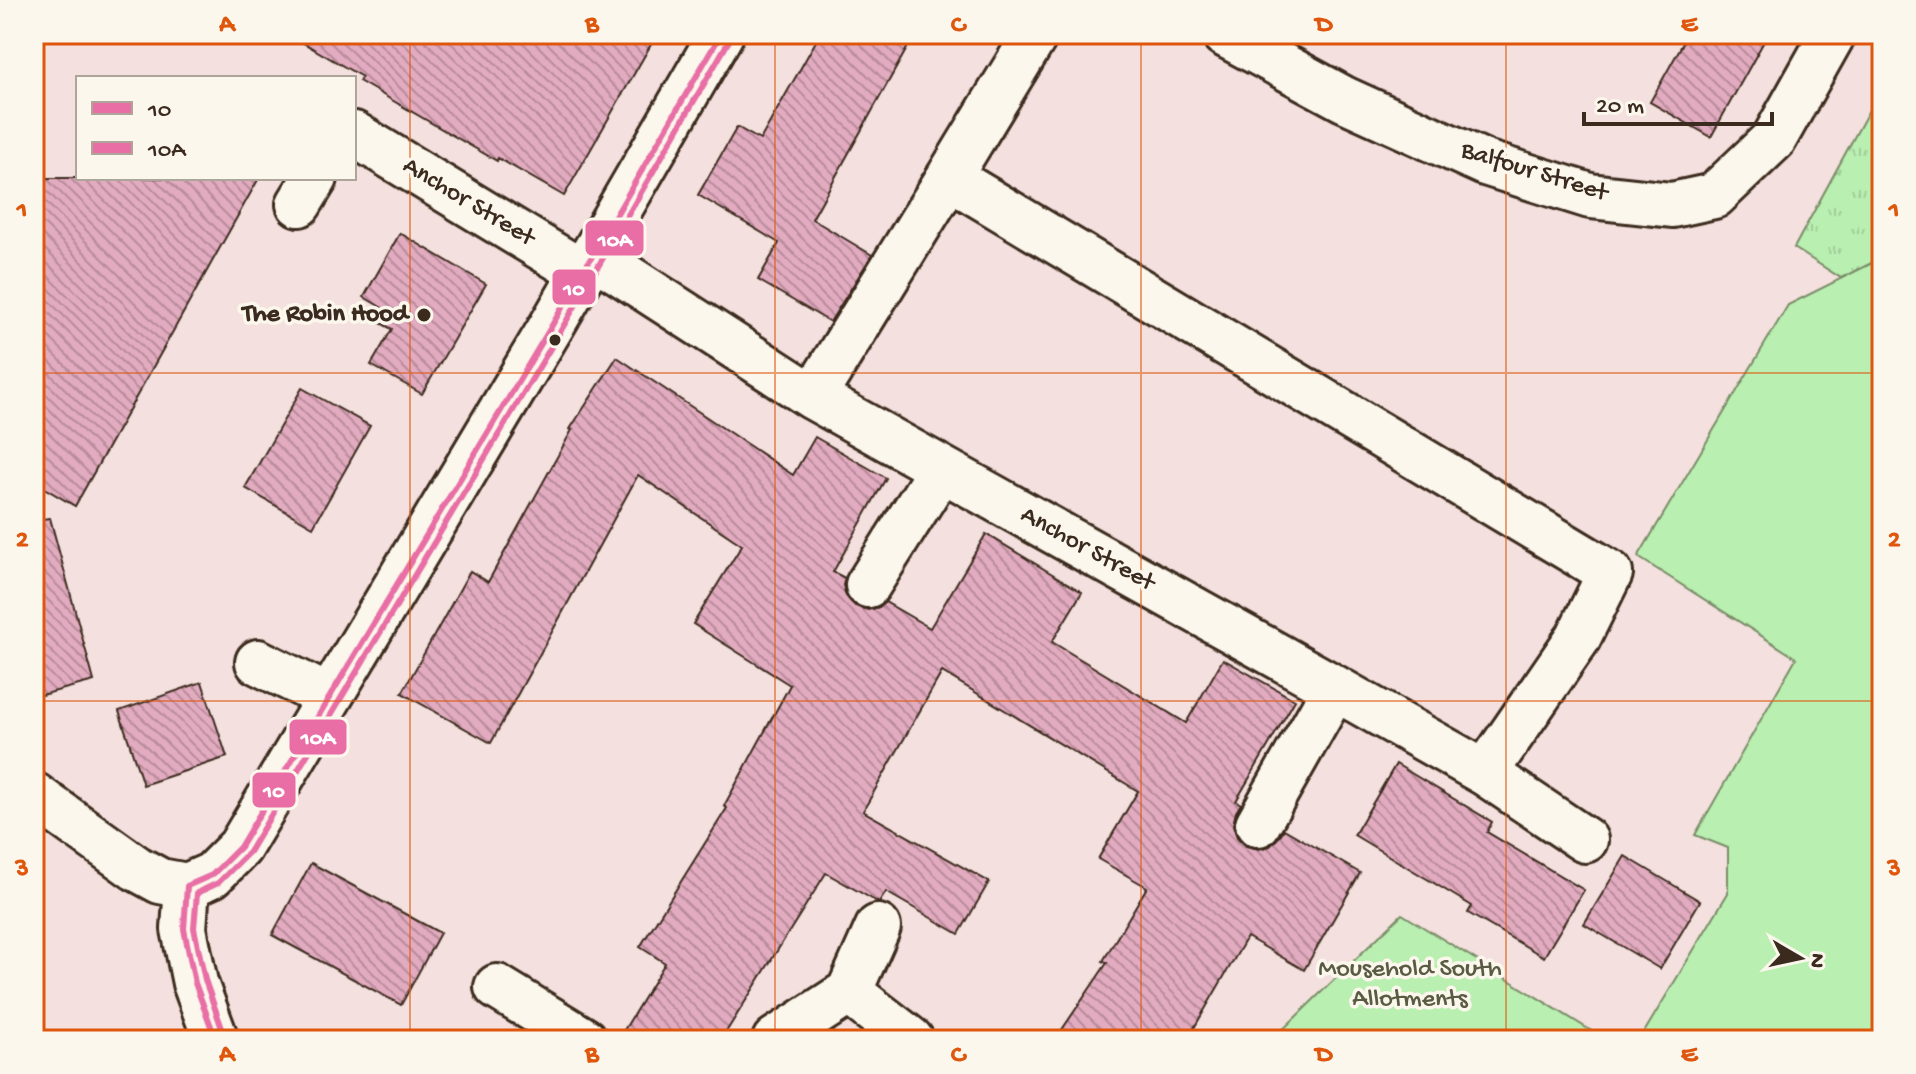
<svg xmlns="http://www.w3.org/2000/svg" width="1916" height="1074" font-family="'Gochi Hand',sans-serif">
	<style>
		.grass { fill: url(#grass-tufts); stroke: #7a8c68; stroke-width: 2 }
		.garden { fill: #b9efb1; stroke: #7a8c68; stroke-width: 2 }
		.building { fill: url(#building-back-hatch); stroke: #3b2a1e; stroke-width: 2 }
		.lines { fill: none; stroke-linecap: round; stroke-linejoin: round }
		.minor-casing { stroke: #3b2a1e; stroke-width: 50 }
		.minor { stroke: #fbf7ec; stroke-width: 44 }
		.bus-1-casing { stroke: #fbf7ec; stroke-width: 12 }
		.bus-2-casing { stroke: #fbf7ec; stroke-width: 12 }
		.bus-1 { stroke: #e86ea5; stroke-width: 6 }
		.bus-2 { stroke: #e86ea5; stroke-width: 6 }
		.grid { fill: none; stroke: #df570d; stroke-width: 2; stroke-opacity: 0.55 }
		.poi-dot { fill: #3b2a1e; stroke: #fbf7ec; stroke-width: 3 }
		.labels { text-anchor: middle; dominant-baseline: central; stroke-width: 7; stroke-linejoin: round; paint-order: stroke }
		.street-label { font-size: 26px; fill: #3b2a1e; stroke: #fbf7ec }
		.poi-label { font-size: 26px; font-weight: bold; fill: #3b2a1e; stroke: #fbf7ec; text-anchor: end }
		.park-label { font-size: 26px; fill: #5a5b43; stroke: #fbf7ec }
		.line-badge { stroke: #fbf7ec; stroke-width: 3 }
		.badge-label { font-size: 22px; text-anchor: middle; font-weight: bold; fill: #fff }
		.neatline { fill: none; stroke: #df570d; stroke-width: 3 }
		.grid-label { font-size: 26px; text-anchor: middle; font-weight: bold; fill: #df570d }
	</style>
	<defs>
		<pattern id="grass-tufts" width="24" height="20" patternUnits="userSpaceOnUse" patternTransform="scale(2)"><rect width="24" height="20" fill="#b9efb1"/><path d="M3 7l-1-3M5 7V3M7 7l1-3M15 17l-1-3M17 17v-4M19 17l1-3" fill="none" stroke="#a0cd98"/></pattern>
		<pattern id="building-back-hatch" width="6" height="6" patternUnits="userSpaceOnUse" patternTransform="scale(2)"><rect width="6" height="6" fill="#e2abbf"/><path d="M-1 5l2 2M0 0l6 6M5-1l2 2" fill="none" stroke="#b88b9b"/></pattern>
	</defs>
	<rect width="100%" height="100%" fill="#f4e0de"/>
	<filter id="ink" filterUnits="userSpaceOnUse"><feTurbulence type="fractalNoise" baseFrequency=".0125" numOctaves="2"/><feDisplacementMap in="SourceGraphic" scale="16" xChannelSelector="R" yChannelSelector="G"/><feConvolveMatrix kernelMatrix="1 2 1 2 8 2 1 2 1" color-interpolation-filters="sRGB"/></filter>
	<g filter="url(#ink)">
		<path class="grass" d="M 1882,86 L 1882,258 L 1841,278 L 1794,248 Z"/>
		<path class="garden" d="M 1882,258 L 1882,1040 L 1634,1040 L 1640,1039 L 1728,893 L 1728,848 L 1695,835 L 1796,658 L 1638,557 L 1788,305 Z
			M 1402,914 L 1606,1040 L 1272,1040 Z"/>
		<path class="building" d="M 288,34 L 657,34 L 564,196 L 498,158 L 497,161 L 359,81 L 362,77 Z
			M 820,34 L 915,34 L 812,219 L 872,255 L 830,322 L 758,280 L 779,243 L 698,195 L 737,127 L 760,140 Z
			M 1688,34 L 1768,34 L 1711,137 L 1650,102 Z
			M 34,178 L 259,178 L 75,506 L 34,482 Z
			M 400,233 L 486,284 L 422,394 L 371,365 L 392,329 L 377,321 L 384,309 L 364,297 Z
			M 617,357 L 793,475 L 815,437 L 886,478 L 833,572 L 845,578 L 843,585 L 846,596 L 855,606 L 868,610 L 879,607 L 885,602 L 930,628 L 986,534 L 1082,592 L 1052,642 L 1186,723 L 1223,659 L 1295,700 L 1236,801 L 1241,804 L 1236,812 L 1233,825 L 1237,837 L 1246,846 L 1259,849 L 1270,846 L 1279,837 L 1284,829 L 1360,873 L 1304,970 L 1247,937 L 1187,1040 L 1055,1040 L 1107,963 L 1103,961 L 1147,887 L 1098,859 L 1138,791 L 942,672 L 863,811 L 989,882 L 959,934 L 886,892 L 879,903 L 826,873 L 721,1040 L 618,1040 L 665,963 L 640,947 L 727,808 L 724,806 L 790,685 L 693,624 L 742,545 L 638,475 L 491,743 L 402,693 L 470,571 L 488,582 L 572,430 L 570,429 Z
			M 302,388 L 370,426 L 313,527 L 245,488 Z
			M 50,518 L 94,681 L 34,697 L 34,520 Z
			M 202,682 L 227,757 L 143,785 L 119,711 Z
			M 1396,764 L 1492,822 L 1487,832 L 1584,890 L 1544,957 L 1468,913 L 1472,906 L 1354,835 Z
			M 1625,856 L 1700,901 L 1660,969 L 1584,924 Z
			M 311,863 L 440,933 L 401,1005 L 272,935 Z"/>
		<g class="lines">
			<defs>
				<path id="minor" d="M 1224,34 L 1344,99 L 1485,163 L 1590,196 L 1672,205 L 1714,196 L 1774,139 L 1833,34
					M 354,134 L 583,273
					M 949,177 L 1036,34
					M 299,204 L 315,178
					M 593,255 L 813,397 L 1335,688 L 1485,773 L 1585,840
					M 813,397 L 949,177 L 1610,573 L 1578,638 L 1485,773
					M 868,585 L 941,469
					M 258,662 L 328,697
					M 34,795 L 136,868 L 160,881 L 187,886
					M 1258,824 L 1335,688
					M 187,886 L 212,875 L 240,847 L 551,327 L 721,34
					M 187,886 L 184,929 L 195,983 L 216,1040
					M 497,987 L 584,1040
					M 849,992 L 878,927
					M 775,1040 L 849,992 L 911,1040"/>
			</defs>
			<use href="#minor" class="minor-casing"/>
			<use href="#minor" class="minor"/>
			<defs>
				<path id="bus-1" d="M 216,1040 L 195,983 L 184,929 L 187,886 L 212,875 L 240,847 L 551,327 L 721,34"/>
				<path id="bus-2" d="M 225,1037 L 205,980 L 194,928 L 197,893 L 218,883 L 249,852 L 560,332 L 730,39"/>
			</defs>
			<use href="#bus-1" class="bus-1-casing"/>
			<use href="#bus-2" class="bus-2-casing"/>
			<use href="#bus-1" class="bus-1"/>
			<use href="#bus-2" class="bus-2"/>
		</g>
	</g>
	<path class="grid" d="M 410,34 L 410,1040M 775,34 L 775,1040M 1141,34 L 1141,1040M 1506,34 L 1506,1040M 34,373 L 1882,373M 34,701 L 1882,701"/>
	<g class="poi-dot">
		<circle cx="424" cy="315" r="8"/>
		<circle cx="555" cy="340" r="7"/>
	</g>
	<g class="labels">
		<g class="street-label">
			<text transform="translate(1534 173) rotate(17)">Balfour Street</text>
			<text transform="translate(468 203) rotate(31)">Anchor Street</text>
			<text transform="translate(1087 550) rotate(29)">Anchor Street</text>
		</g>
		<g class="poi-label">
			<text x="408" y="315">The Robin Hood</text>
		</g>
		<g class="park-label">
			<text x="1410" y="970">Mousehold South<tspan x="1410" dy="30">Allotments</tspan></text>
		</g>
	</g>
	<g class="line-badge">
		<rect x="584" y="219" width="61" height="38" rx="8" fill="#e86ea5"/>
		<rect x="551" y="268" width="46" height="38" rx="8" fill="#e86ea5"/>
		<rect x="288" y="718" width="60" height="38" rx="8" fill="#e86ea5"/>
		<rect x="251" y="771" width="46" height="38" rx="8" fill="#e86ea5"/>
	</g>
	<g class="badge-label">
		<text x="615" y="246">10A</text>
		<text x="574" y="295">10</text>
		<text x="318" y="744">10A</text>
		<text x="274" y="797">10</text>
	</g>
	<rect width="1916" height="1074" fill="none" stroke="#fbf7ec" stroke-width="88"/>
	<rect x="76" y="76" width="280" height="104" fill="#fbf7ec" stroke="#aea59a" stroke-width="2"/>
	<rect x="92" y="102" width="40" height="12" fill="#e86ea5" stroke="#aea59a" stroke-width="2"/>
	<text x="148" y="116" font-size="24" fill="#3b2a1e">10</text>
	<rect x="92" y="142" width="40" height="12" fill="#e86ea5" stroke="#aea59a" stroke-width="2"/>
	<text x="148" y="156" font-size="24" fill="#3b2a1e">10A</text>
	<g transform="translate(1800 958) rotate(99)" stroke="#fbf7ec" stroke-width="6" paint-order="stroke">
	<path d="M0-6L14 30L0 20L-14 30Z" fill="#3b2a1e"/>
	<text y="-12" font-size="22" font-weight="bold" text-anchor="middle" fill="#3b2a1e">N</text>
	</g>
	<path d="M1584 112v12h188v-12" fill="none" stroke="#3b2a1e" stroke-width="4"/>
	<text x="1596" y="112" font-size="24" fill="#3b2a1e" stroke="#fbf7ec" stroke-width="6" paint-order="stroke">20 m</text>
	<rect x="44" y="44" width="1828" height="986" class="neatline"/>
	<g class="grid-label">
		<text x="227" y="31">A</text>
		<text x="592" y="31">B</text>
		<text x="958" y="31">C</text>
		<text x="1324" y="31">D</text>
		<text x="1689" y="31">E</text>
		<text x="22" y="217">1</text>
		<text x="1894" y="217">1</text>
		<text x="22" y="546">2</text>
		<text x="1894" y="546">2</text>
		<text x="22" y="875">3</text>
		<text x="1894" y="875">3</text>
		<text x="227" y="1061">A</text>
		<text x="592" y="1061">B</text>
		<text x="958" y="1061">C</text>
		<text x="1324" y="1061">D</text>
		<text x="1689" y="1061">E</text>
	</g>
</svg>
